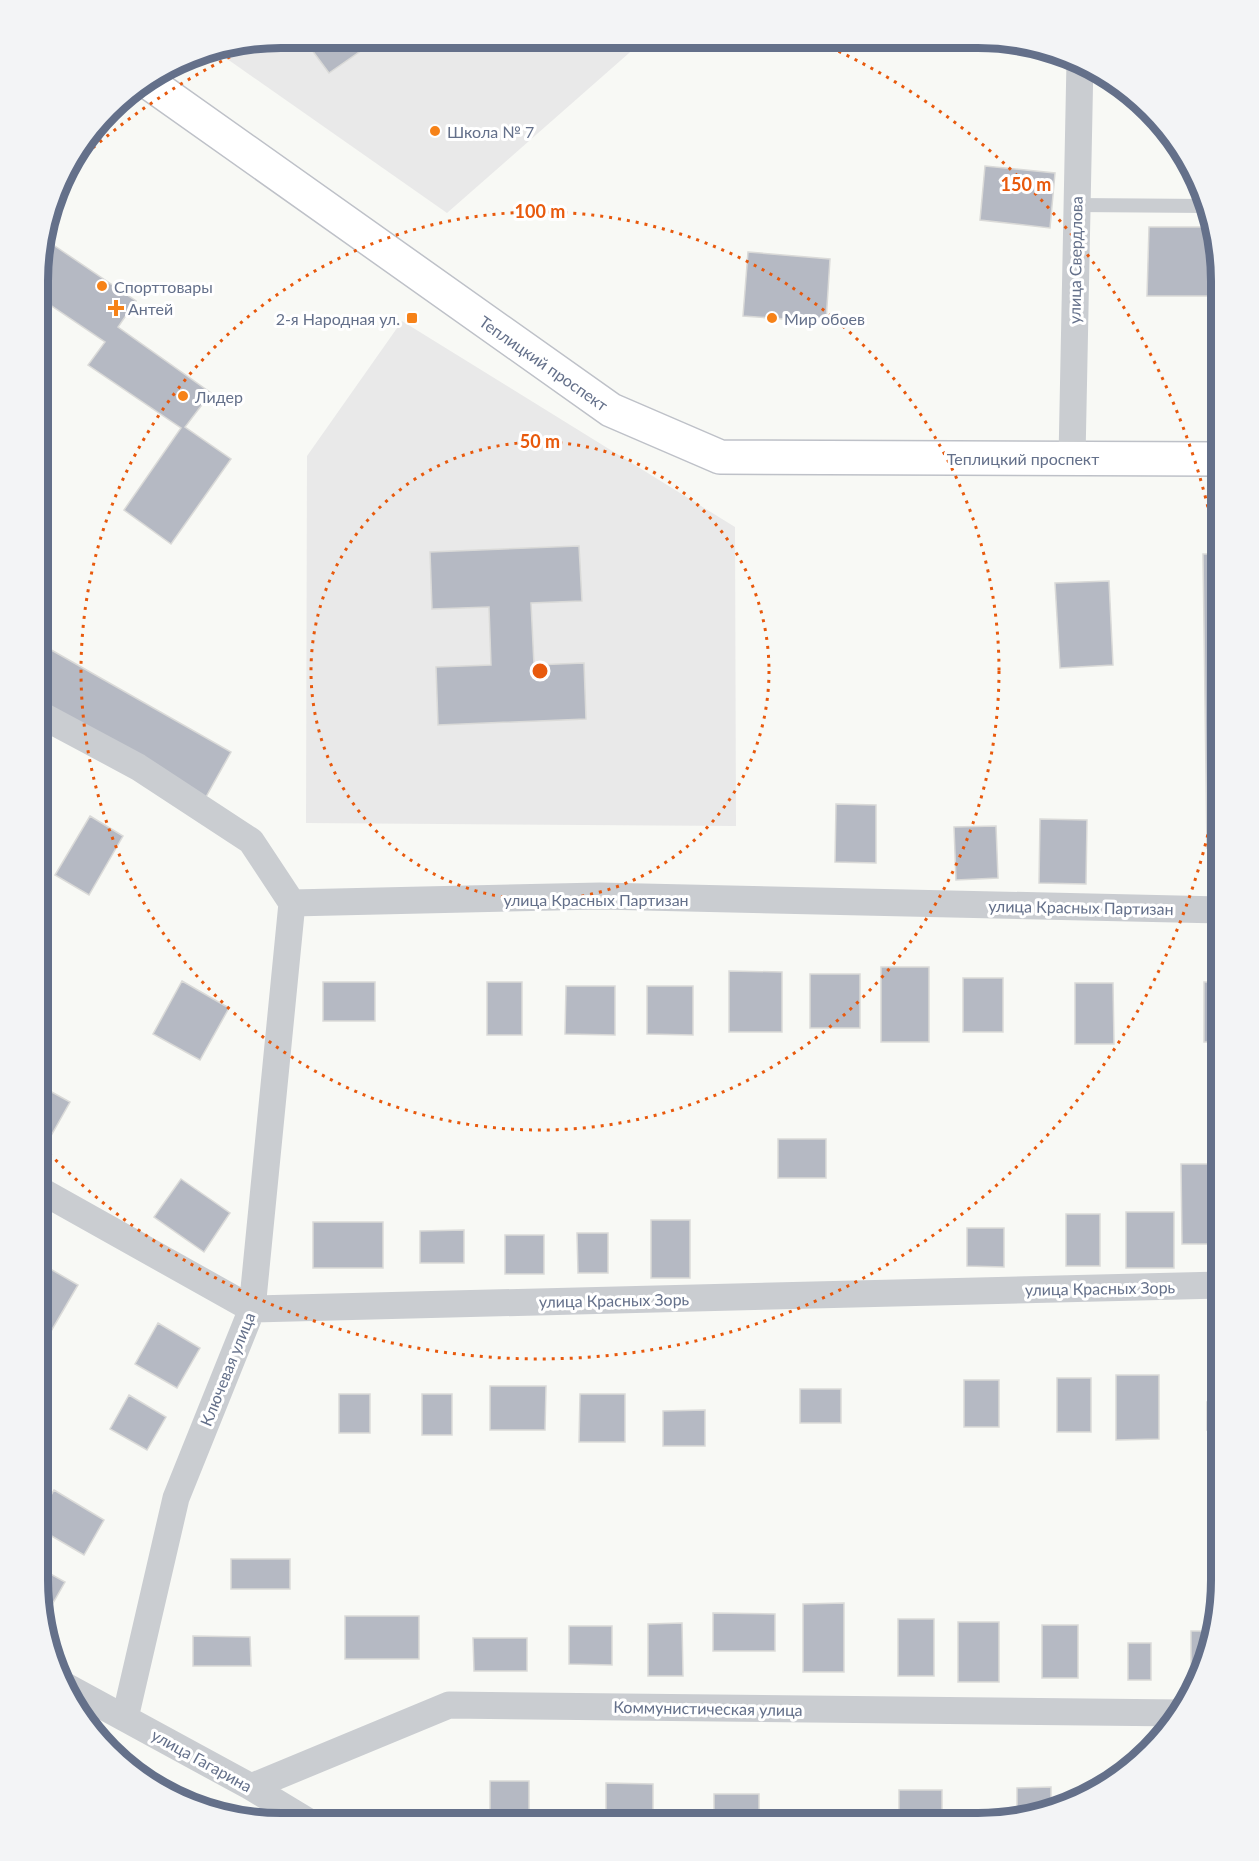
<svg xmlns="http://www.w3.org/2000/svg" width="1259" height="1861" font-family="Lato,sans-serif">
	<style>
		.built { fill: #e9e9e9 }
		.building { fill: #b5b9c3; stroke: #dadad8; stroke-width: 1.5 }
		.lines { fill: none; stroke-linecap: round; stroke-linejoin: round }
		.secondary-casing { stroke: #bec1c8; stroke-width: 36 }
		.service { stroke: #cacdd1; stroke-width: 14 }
		.minor { stroke: #cacdd1; stroke-width: 27 }
		.secondary { stroke: #fff; stroke-width: 33 }
		.ring { fill: none; stroke: #e8590c; stroke-width: 3; stroke-dasharray: 3 6 }
		.poi-dot { fill: #f68218; stroke: #fff; stroke-width: 2 }
		.labels { text-anchor: middle; dominant-baseline: central; stroke-width: 6; stroke-linejoin: round; paint-order: stroke }
		.poi-label { font-size: 16px; fill: #64708a; stroke: #fff; text-anchor: start }
		.street-label { font-size: 16px; fill: #64708a; stroke: #fff }
		.rim { fill: none; stroke: #64708a; stroke-width: 8 }
		.centre { fill: #e8590c; stroke: #fff; stroke-width: 3 }
		.ring-label { font-size: 18px; text-anchor: middle; font-weight: bold; fill: #e8590c; stroke: #fff; stroke-width: 6; stroke-linejoin: round; paint-order: stroke }
	</style>
	<rect width="100%" height="100%" fill="#f8f9f5"/>
	<path class="built" d="M 281,38 L 645,39 L 447,213 L 213,49 Z
		M 402,321 L 735,527 L 736,826 L 306,823 L 307,456 Z"/>
	<path class="building" d="M 303,38 L 355,38 L 362,50 L 329,73 Z
		M 985,166 L 1055,173 L 1050,228 L 980,220 Z
		M 1149,227 L 1211,227 L 1222,281 L 1221,296 L 1147,296 Z
		M 43,238 L 136,301 L 118,327 L 211,393 L 185,427 L 231,459 L 171,544 L 124,510 L 181,428 L 88,365 L 105,342 L 40,298 L 40,249 Z
		M 748,252 L 830,259 L 826,322 L 743,316 Z
		M 579,546 L 582,601 L 531,603 L 534,665 L 584,663 L 586,719 L 438,725 L 436,667 L 491,665 L 489,607 L 432,609 L 430,552 Z
		M 1203,554 L 1221,554 L 1221,848 L 1207,848 Z
		M 1109,581 L 1113,665 L 1060,668 L 1055,583 Z
		M 39,643 L 231,752 L 202,804 L 39,711 Z
		M 836,804 L 876,805 L 876,863 L 835,862 Z
		M 90,816 L 123,836 L 89,895 L 55,875 Z
		M 1040,819 L 1087,820 L 1086,884 L 1039,883 Z
		M 996,826 L 998,878 L 956,880 L 954,827 Z
		M 881,967 L 929,967 L 929,1042 L 881,1042 Z
		M 729,971 L 782,972 L 782,1032 L 729,1032 Z
		M 810,974 L 860,974 L 860,1028 L 810,1028 Z
		M 963,978 L 1003,978 L 1003,1032 L 963,1032 Z
		M 182,981 L 229,1008 L 200,1060 L 153,1034 Z
		M 323,982 L 375,982 L 375,1021 L 323,1021 Z
		M 487,982 L 522,982 L 522,1035 L 487,1035 Z
		M 1204,982 L 1221,982 L 1221,1042 L 1204,1042 Z
		M 1075,983 L 1113,983 L 1114,1044 L 1075,1044 Z
		M 566,986 L 615,986 L 615,1035 L 565,1034 Z
		M 647,986 L 693,986 L 693,1035 L 647,1034 Z
		M 39,1085 L 70,1102 L 43,1150 L 38,1147 Z
		M 778,1139 L 826,1139 L 826,1178 L 778,1178 Z
		M 1181,1164 L 1221,1164 L 1221,1244 L 1182,1244 Z
		M 181,1179 L 230,1213 L 204,1252 L 154,1217 Z
		M 1126,1212 L 1174,1212 L 1174,1268 L 1126,1268 Z
		M 1066,1214 L 1100,1214 L 1100,1266 L 1066,1266 Z
		M 651,1220 L 690,1220 L 690,1278 L 651,1278 Z
		M 313,1222 L 383,1222 L 383,1268 L 313,1268 Z
		M 967,1228 L 1004,1228 L 1004,1267 L 967,1266 Z
		M 464,1230 L 464,1263 L 420,1263 L 420,1231 Z
		M 577,1233 L 608,1233 L 608,1273 L 578,1273 Z
		M 505,1235 L 544,1235 L 544,1274 L 505,1274 Z
		M 40,1263 L 78,1285 L 50,1333 L 38,1326 L 38,1265 Z
		M 158,1323 L 200,1348 L 177,1388 L 135,1364 Z
		M 1116,1375 L 1159,1375 L 1159,1439 L 1116,1440 Z
		M 1057,1378 L 1091,1378 L 1091,1432 L 1057,1432 Z
		M 964,1380 L 999,1380 L 999,1427 L 964,1427 Z
		M 490,1386 L 546,1386 L 545,1430 L 490,1430 Z
		M 800,1389 L 841,1389 L 841,1423 L 800,1423 Z
		M 339,1394 L 370,1394 L 370,1433 L 339,1433 Z
		M 422,1394 L 452,1394 L 452,1435 L 422,1435 Z
		M 580,1394 L 625,1394 L 625,1442 L 579,1442 Z
		M 129,1395 L 166,1417 L 147,1450 L 110,1429 Z
		M 1207,1402 L 1221,1402 L 1221,1430 L 1207,1430 Z
		M 705,1410 L 705,1446 L 663,1446 L 663,1411 Z
		M 54,1490 L 104,1520 L 84,1555 L 38,1528 L 38,1518 Z
		M 231,1559 L 290,1559 L 290,1589 L 231,1589 Z
		M 38,1567 L 65,1582 L 45,1617 L 38,1580 Z
		M 844,1603 L 844,1672 L 803,1672 L 803,1604 Z
		M 713,1613 L 775,1614 L 775,1651 L 713,1651 Z
		M 345,1616 L 419,1616 L 419,1659 L 345,1659 Z
		M 898,1619 L 934,1619 L 934,1676 L 898,1676 Z
		M 958,1622 L 999,1622 L 999,1682 L 958,1682 Z
		M 682,1623 L 683,1676 L 648,1676 L 648,1624 Z
		M 1042,1625 L 1078,1625 L 1078,1678 L 1042,1678 Z
		M 569,1626 L 612,1626 L 612,1665 L 569,1664 Z
		M 1191,1631 L 1214,1631 L 1208,1659 L 1204,1668 L 1191,1668 Z
		M 193,1636 L 250,1637 L 251,1666 L 193,1666 Z
		M 473,1638 L 527,1638 L 527,1671 L 474,1671 Z
		M 1128,1643 L 1151,1643 L 1151,1680 L 1128,1680 Z
		M 490,1781 L 529,1781 L 529,1822 L 490,1822 Z
		M 606,1783 L 653,1784 L 653,1823 L 606,1822 Z
		M 1051,1787 L 1051,1809 L 1017,1816 L 1017,1788 Z
		M 899,1790 L 942,1790 L 942,1823 L 899,1823 Z
		M 714,1794 L 759,1794 L 759,1823 L 714,1823 Z"/>
	<g class="lines">
		<defs>
			<path id="secondary" d="M 148,82 L 611,410 L 720,457 L 1221,459"/>
		</defs>
		<use href="#secondary" class="secondary-casing"/>
		<path class="service" d="M 1076,205 L 1207,206"/>
		<path class="minor" d="M 1072,458 L 1080,61
			M 39,714 L 138,767 L 251,841 L 292,903 L 600,896 L 1221,910
			M 38,1189 L 252,1309 L 1221,1285
			M 62,1684 L 251,1787 L 309,1822
			M 125,1718 L 176,1498 L 252,1309 L 292,903
			M 251,1787 L 449,1705 L 1182,1713"/>
		<use href="#secondary" class="secondary"/>
	</g>
	<g class="ring">
		<circle cx="540" cy="671" r="229"/>
		<circle cx="540" cy="671" r="459"/>
		<path d="M1220 773A688 688 0 0 1 41 1145M66 172A688 688 0 0 1 266 40M814 40A688 688 0 0 1 1221 575"/>
	</g>
	<g class="poi-dot">
		<circle cx="435" cy="131" r="6"/>
		<circle cx="102" cy="286" r="6"/>
		<path d="M113 299h6v6h6v6h-6v6h-6v-6h-6v-6h6z"/>
		<rect x="406" y="312" width="12" height="12" rx="3"/>
		<circle cx="772" cy="318" r="6"/>
		<circle cx="183" cy="396" r="6"/>
	</g>
	<g class="labels">
		<g class="poi-label">
			<text x="447" y="131">Школа № 7</text>
			<text x="114" y="286">Спорттовары</text>
			<text x="128" y="308">Антей</text>
			<text x="400" y="318" text-anchor="end">2-я Народная ул.</text>
			<text x="784" y="318">Мир обоев</text>
			<text x="195" y="396">Лидер</text>
		</g>
		<g class="street-label">
			<text transform="translate(1075 260) rotate(-89)">улица Свердлова</text>
			<text transform="translate(544 363) rotate(35)">Теплицкий проспект</text>
			<text x="1023" y="458">Теплицкий проспект</text>
			<text x="596" y="899">улица Красных Партизан</text>
			<text transform="translate(1081 907) rotate(1)">улица Красных Партизан</text>
			<text transform="translate(1100 1288) rotate(-1)">улица Красных Зорь</text>
			<text transform="translate(614 1300) rotate(-1)">улица Красных Зорь</text>
			<text transform="translate(227 1369) rotate(-68)">Ключевая улица</text>
			<text transform="translate(708 1708) rotate(1)">Коммунистическая улица</text>
			<text transform="translate(202 1760) rotate(29)">улица Гагарина</text>
		</g>
	</g>
	<path d="M0 0H1259V1861H0ZM281 48H978A233 233 0 0 1 1211 281V1580A233 233 0 0 1 978 1813H281A233 233 0 0 1 48 1580V281A233 233 0 0 1 281 48Z" fill="#f3f4f6" fill-rule="evenodd"/>
	<path class="rim" d="M281 48H978A233 233 0 0 1 1211 281V1580A233 233 0 0 1 978 1813H281A233 233 0 0 1 48 1580V281A233 233 0 0 1 281 48Z"/>
	<circle cx="540" cy="671" r="9" class="centre"/>
	<g class="ring-label">
		<text x="1026" y="191">150 m</text>
		<text x="540" y="218">100 m</text>
		<text x="540" y="448">50 m</text>
	</g>
</svg>
